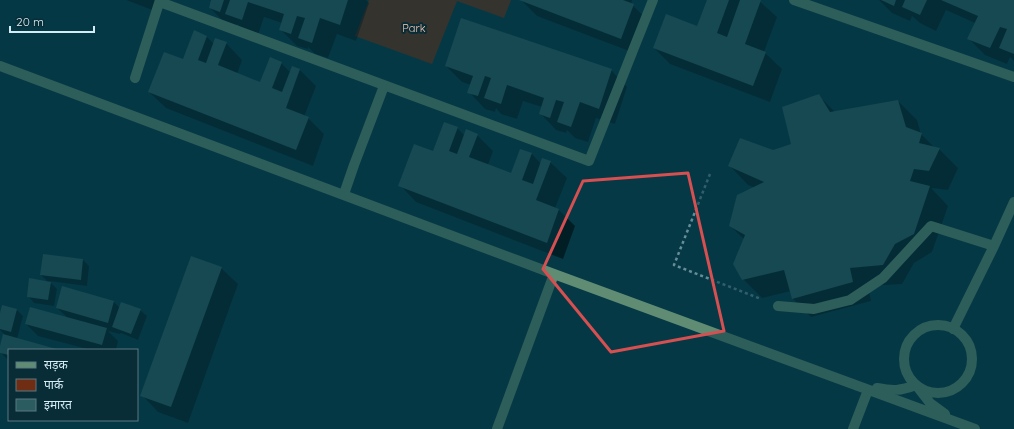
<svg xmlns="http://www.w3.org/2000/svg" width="1014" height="429" font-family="Quicksand,'Noto Sans Devanagari',sans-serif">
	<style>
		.green { fill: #6f2d13 }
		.shadow { fill: #0007 }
		.building { fill: #2b5d60 }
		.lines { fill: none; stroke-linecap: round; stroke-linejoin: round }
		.path { stroke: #668d98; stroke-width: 2.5; stroke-dasharray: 3 3; stroke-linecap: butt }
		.minor { stroke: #608c74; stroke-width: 10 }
		.marked { fill: none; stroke: #d64f51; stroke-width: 3; stroke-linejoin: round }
		.labels { text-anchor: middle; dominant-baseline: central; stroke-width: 4; stroke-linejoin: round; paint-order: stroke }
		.park-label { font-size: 11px; fill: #fec9b6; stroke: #082d37 }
	</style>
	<rect width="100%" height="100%" fill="#053946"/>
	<path class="green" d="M 369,0 L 511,0 L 504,18 L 457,1 L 432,64 L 355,36 Z"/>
	<path class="shadow" d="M 126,0 L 159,0 L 155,11 Z
		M 209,0 L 366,0 L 369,3 L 356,41 L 337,34 L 328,58 L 315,54 L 308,47 L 308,49 L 297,46 L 280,29 L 282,23 L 264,17 L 258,35 L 243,30 L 237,24 L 236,28 L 226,24 L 210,8 L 212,1 Z
		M 521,0 L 632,0 L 631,4 L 649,21 L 637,54 L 537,16 Z
		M 708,0 L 758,0 L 777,17 L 764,52 L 782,69 L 770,102 L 670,64 L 654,48 L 698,27 Z
		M 879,0 L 1014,0 L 1014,61 L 1010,57 L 1007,64 L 985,55 L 969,39 L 975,23 L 946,10 L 936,31 L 920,23 L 912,16 L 910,21 L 892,13 Z
		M 207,37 L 214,44 L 226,43 L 242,60 L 237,74 L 261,83 L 281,63 L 290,72 L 292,67 L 300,70 L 316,86 L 304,117 L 308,118 L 324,134 L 313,166 L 166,108 L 149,92 Z
		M 446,66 L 611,70 L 627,87 L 615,124 L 596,118 L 588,142 L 575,138 L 567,130 L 566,133 L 556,130 L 540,113 L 542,107 L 523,101 L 517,119 L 501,114 L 496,108 L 495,112 L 485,109 L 469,92 L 471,85 L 462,82 Z
		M 818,95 L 835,112 L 898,101 L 917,120 L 921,134 L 935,148 L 939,149 L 958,168 L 948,190 L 932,188 L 932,189 L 948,206 L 932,252 L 914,263 L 902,284 L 868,286 L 871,301 L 811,317 L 792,298 L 791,291 L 762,298 L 743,279 L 744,239 L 730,226 L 755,188 L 748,185 L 730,166 L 792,145 Z
		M 457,128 L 465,136 L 477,135 L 493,151 L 488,165 L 512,175 L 521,150 L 532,154 L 541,164 L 550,162 L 567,178 L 555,208 L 559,210 L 575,226 L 563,259 L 416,202 L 400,185 Z
		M 43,255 L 83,260 L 89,266 L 87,286 L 49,281 L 57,289 L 54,306 L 34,303 L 28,296 L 49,283 L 41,275 Z
		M 221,268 L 238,284 L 188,423 L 158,412 L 142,395 Z
		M 63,287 L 114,302 L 120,308 L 140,310 L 147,316 L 138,340 L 121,333 L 120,334 L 108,331 L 118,341 L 116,350 L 91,350 L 38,336 L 26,324 L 68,318 L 57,308 Z
		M 17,310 L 23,316 L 17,339 L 58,350 L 9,350 L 9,361 L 0,352 L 4,334 L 0,330 L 0,316 Z"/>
	<path class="building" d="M 211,0 L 224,0 L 220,12 L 209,8 Z
		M 230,0 L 348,0 L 340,25 L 320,18 L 312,43 L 298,38 L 305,18 L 297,16 L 291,34 L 279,30 L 284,14 L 248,2 L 242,20 L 225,14 Z
		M 519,0 L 623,0 L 634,4 L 621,39 Z
		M 707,0 L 729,0 L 717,33 L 727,37 L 740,0 L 761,0 L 745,44 L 766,52 L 753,86 L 653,48 L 666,14 L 697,26 Z
		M 881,0 L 896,0 L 894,6 Z
		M 905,0 L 927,0 L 920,15 L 902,7 Z
		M 941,0 L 1014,0 L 1014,54 L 999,48 L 1007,29 L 1000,27 L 990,48 L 967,39 L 978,16 Z
		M 461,18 L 612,69 L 599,109 L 580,102 L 571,127 L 557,122 L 564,102 L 556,100 L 550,118 L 539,114 L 544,98 L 507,85 L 501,104 L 484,98 L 491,78 L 485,76 L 478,96 L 467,93 L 473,76 L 445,66 Z
		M 194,30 L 207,36 L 198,60 L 206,63 L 215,38 L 227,42 L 218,65 L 260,82 L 270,57 L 282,62 L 272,88 L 282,92 L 292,66 L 300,69 L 286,108 L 309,117 L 296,150 L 148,92 L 164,52 L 183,59 Z
		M 819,94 L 830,112 L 898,100 L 906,127 L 922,133 L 919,143 L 940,148 L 929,171 L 914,169 L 910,181 L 930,186 L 914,234 L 895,244 L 883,265 L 850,268 L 853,282 L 792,299 L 784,270 L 742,280 L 733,264 L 745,235 L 729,226 L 737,195 L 764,182 L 728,166 L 740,138 L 773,150 L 791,144 L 782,107 Z
		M 444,122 L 458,127 L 449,151 L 457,154 L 466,129 L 478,134 L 469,157 L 511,173 L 520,149 L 532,153 L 522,180 L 533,184 L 542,158 L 551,161 L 536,200 L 559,209 L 547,243 L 398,186 L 414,144 L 433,151 Z
		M 43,254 L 83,259 L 81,280 L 40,275 Z
		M 191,256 L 222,267 L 171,407 L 140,396 Z
		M 29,278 L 51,282 L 48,300 L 27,297 Z
		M 62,286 L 114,301 L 108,323 L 56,308 Z
		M 121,302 L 141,309 L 131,334 L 112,327 Z
		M 2,305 L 17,309 L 11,332 L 0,329 L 0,313 Z
		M 30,307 L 107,328 L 102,345 L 25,324 Z
		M 3,334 L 60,350 L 9,350 L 9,355 L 0,353 L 0,346 Z"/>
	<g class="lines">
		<path class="path" d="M 710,174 L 674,265 L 761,299"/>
		<path class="minor" d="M 794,0 L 1014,77
			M 160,2 L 589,161 L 653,0
			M 0,66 L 554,274 L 975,429
			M 135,78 L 160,0
			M 344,194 L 354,165 L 384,86
			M 778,306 L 814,309 L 850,300 L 883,278 L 931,226 L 994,246
			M904 359a34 34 0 1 1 68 0a34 34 0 1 1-68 0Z
			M 953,329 L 994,246 L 1014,202
			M 877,388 C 893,391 900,391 916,385 L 930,403 L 945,414
			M 497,429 L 554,274
			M 853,429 L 868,390"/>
	</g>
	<path d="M0 0H1014V429H0ZM 688,173 L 724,331 L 611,352 L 543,269 L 583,181 Z" fill="#053946" fill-opacity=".55" fill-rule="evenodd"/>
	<path class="marked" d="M 688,173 L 724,331 L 611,352 L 543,269 L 583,181 Z"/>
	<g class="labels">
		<g class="park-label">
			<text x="414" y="28">Park</text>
		</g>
	</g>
	<rect x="8" y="349" width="130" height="72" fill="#082d37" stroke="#5a7983"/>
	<rect x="16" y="362" width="20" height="6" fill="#608c74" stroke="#5a7983"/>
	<text x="44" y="369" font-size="12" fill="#d4ecf4">सड़क</text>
	<rect x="16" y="379" width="20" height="12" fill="#6f2d13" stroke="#5a7983"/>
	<text x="44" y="389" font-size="12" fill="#d4ecf4">पार्क</text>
	<rect x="16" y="399" width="20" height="12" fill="#2b5d60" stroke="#5a7983"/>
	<text x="44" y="409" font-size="12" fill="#d4ecf4">इमारत</text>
	<path d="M10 26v6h84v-6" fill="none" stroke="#d4ecf4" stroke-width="2"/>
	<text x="16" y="26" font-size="12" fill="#d4ecf4" stroke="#082d37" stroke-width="3" paint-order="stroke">20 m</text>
</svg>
